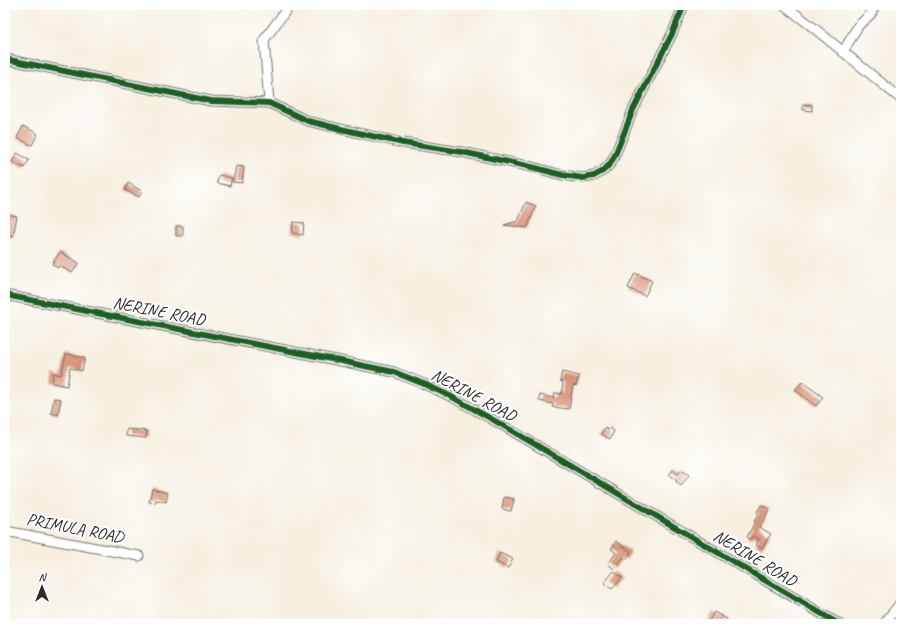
<svg xmlns="http://www.w3.org/2000/svg" width="906" height="629" font-family="Caveat,sans-serif">
	<style>
		.building { fill: #d99176 }
		.lines { fill: none; stroke-linecap: round; stroke-linejoin: round }
		.minor-casing { stroke: #72706b; stroke-width: 11 }
		.minor { stroke: #fff; stroke-width: 9 }
		.cycleway-casing { stroke: #fff; stroke-width: 8 }
		.cycleway { stroke: #1b5e20; stroke-width: 6 }
		.labels { text-anchor: middle; dominant-baseline: central; stroke-width: 4; stroke-linejoin: round; paint-order: stroke }
		.street-label { font-size: 17px; fill: #2b2b2b; stroke: #fff }
	</style>
	<rect width="100%" height="100%" fill="#fff"/>
	<filter id="ink" filterUnits="userSpaceOnUse"><feTurbulence type="fractalNoise" baseFrequency=".025" numOctaves="2"/><feDisplacementMap in="SourceGraphic" scale="8" xChannelSelector="R" yChannelSelector="G"/><feConvolveMatrix kernelMatrix="1 2 1 2 8 2 1 2 1" color-interpolation-filters="sRGB"/></filter>
	<filter id="wash" filterUnits="userSpaceOnUse"><feTurbulence type="fractalNoise" baseFrequency=".012" numOctaves="4" result="noise"/><feDisplacementMap in="SourceGraphic" scale="16" xChannelSelector="R" yChannelSelector="G"/><feGaussianBlur stdDeviation="0.9" result="paint"/><feColorMatrix in="noise" values="0 0 0 0 0 0 0 0 0 0 0 0 0 0 0 0 0 1.4 0 .05"/><feComposite in="paint" operator="in"/></filter>
	<g filter="url(#wash)">
		<rect width="100%" height="100%" fill="#f7f0e1"/>
		<g id="blocks">
			<path class="building" d="M 803,104 L 812,105 L 812,111 L 803,110 Z
				M 23,126 L 38,134 L 32,145 L 17,138 Z
				M 17,153 L 29,160 L 24,168 L 12,162 Z
				M 236,166 L 244,167 L 242,183 L 233,182 Z
				M 219,175 L 232,178 L 230,186 L 217,183 Z
				M 128,183 L 142,191 L 139,197 L 125,190 Z
				M 526,202 L 536,206 L 527,228 L 504,225 L 518,221 Z
				M 5,214 L 17,216 L 13,237 L 5,235 Z
				M 293,222 L 304,223 L 303,235 L 292,233 Z
				M 176,226 L 183,226 L 183,236 L 176,236 Z
				M 60,252 L 79,263 L 72,273 L 59,265 L 58,268 L 52,264 Z
				M 635,273 L 652,281 L 645,296 L 628,288 Z
				M 66,354 L 85,358 L 82,371 L 70,368 L 67,386 L 52,383 L 53,373 L 61,375 Z
				M 562,372 L 579,376 L 576,386 L 573,385 L 569,409 L 552,407 L 553,404 L 539,401 L 540,395 L 554,398 L 555,393 L 562,394 L 563,382 L 560,381 Z
				M 802,382 L 823,397 L 816,406 L 795,390 Z
				M 54,398 L 61,399 L 58,415 L 51,413 Z
				M 605,428 L 608,430 L 610,428 L 614,431 L 610,439 L 601,434 Z
				M 127,429 L 147,431 L 146,438 L 126,436 Z
				M 673,470 L 678,474 L 681,470 L 689,475 L 681,486 L 676,482 L 677,481 L 669,475 Z
				M 152,489 L 168,493 L 166,502 L 156,500 L 155,503 L 149,502 Z
				M 504,497 L 514,499 L 511,511 L 502,509 Z
				M 761,505 L 769,509 L 764,520 L 759,527 L 771,534 L 762,548 L 756,545 L 759,539 L 753,536 L 750,539 L 747,537 L 755,522 L 754,521 L 759,514 L 757,512 Z
				M 616,541 L 631,552 L 626,560 L 623,558 L 614,569 L 608,564 L 616,553 L 611,549 Z
				M 500,553 L 513,559 L 508,568 L 496,562 Z
				M 614,571 L 622,578 L 612,589 L 604,583 Z
				M 714,612 L 727,619 L 724,624 L 707,624 Z"/>
		</g>
	</g>
	<g filter="url(#ink)">
		<use href="#blocks" fill-opacity="0" stroke="#72706b" stroke-width="1"/>
		<g class="lines">
			<defs>
				<path id="minor" d="M 784,5 L 814,28 L 901,99
					M 843,52 L 858,26 L 871,14 L 875,5
					M 5,59 L 211,101 L 269,103 L 308,121 L 341,129 L 403,143 L 462,152 L 532,167 L 562,175 L 583,178 L 594,176 L 603,171 L 610,164 L 614,157 L 624,133 L 633,110 L 672,34 L 684,5
					M 269,103 L 264,40 L 287,9 L 288,5
					M 5,295 L 336,360 L 394,372 L 424,384 L 452,397 L 497,422 L 839,624
					M 5,531 L 139,556
					M 884,624 L 901,602"/>
			</defs>
			<use href="#minor" class="minor-casing"/>
			<use href="#minor" class="minor"/>
			<defs>
				<path id="cycleway" d="M 5,59 L 211,101 L 269,103 L 308,121 L 341,129 L 403,143 L 462,152 L 532,167 L 562,175 L 583,178 L 594,176 L 603,171 L 610,164 L 614,157 L 624,133 L 633,110 L 672,34 L 684,5
					M 5,295 L 336,360 L 394,372 L 424,384 L 452,397 L 497,422 L 839,624"/>
			</defs>
			<use href="#cycleway" class="cycleway-casing"/>
			<use href="#cycleway" class="cycleway"/>
		</g>
	</g>
	<g class="labels">
		<g class="street-label">
			<text transform="translate(159 311) rotate(11)">NERINE ROAD</text>
			<text transform="translate(474 395) rotate(28)">NERINE ROAD</text>
			<text transform="translate(75 528) rotate(11)">PRIMULA ROAD</text>
			<text transform="translate(755 558) rotate(31)">NERINE ROAD</text>
		</g>
	</g>
	<rect width="906" height="629" fill="none" stroke="#fff" stroke-width="20"/>
	<g transform="translate(42 587)" stroke="#ffffff" stroke-width="3" paint-order="stroke">
	<path d="M0-3L7 15L0 10L-7 15Z" fill="#2b2b2b"/>
	<text y="-6" font-size="11" font-weight="bold" text-anchor="middle" fill="#2b2b2b">N</text>
	</g>
</svg>
